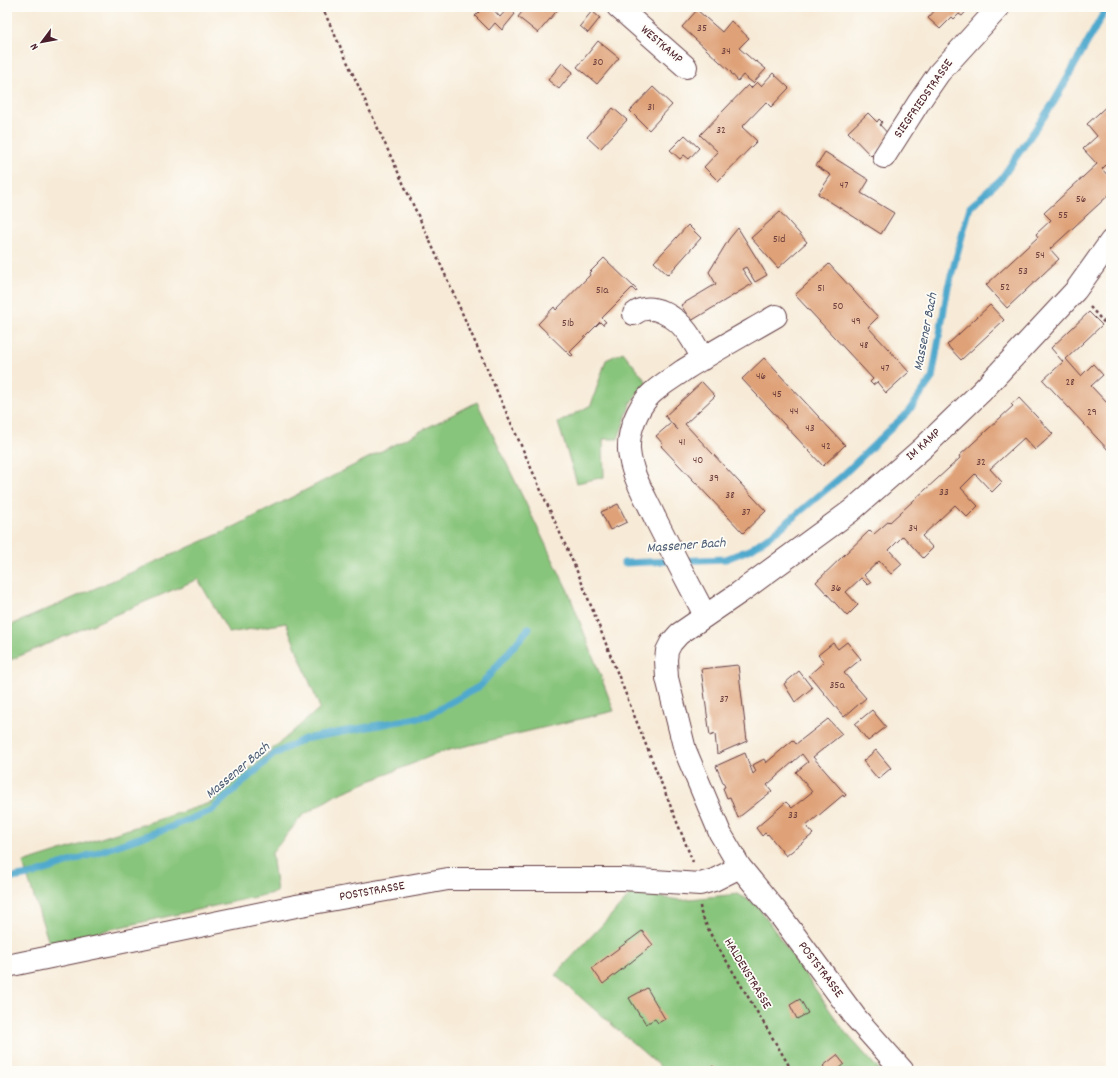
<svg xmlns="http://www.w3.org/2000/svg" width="1118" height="1078" font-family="Dekko,sans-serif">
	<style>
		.green { fill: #88c57c; stroke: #697254 }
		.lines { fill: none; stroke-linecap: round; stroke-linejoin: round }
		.stream { stroke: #50a9cd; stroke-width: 7 }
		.building { fill: #dfa278 }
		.minor-casing { stroke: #643e45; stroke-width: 24 }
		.path { stroke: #643e45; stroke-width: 2.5; stroke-dasharray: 3 3; stroke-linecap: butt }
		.minor { stroke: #fff; stroke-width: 22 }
		.labels { text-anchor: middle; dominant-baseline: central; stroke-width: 3.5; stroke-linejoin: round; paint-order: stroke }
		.number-label { font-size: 11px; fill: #6f403e }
		.street-label { font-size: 13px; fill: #4a1f2b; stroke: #fdfcf7 }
		.water-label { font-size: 14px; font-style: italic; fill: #4d5d74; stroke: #fdfcf7 }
	</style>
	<rect width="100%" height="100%" fill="#fdfcf7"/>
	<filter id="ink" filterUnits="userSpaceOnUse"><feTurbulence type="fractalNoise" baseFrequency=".025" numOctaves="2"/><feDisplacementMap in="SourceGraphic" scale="8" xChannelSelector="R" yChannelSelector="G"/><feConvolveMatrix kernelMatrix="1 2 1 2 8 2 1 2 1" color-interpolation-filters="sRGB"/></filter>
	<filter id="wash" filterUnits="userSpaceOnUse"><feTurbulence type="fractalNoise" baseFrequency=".012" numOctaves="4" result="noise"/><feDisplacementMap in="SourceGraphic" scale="16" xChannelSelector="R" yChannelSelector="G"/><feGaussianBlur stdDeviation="0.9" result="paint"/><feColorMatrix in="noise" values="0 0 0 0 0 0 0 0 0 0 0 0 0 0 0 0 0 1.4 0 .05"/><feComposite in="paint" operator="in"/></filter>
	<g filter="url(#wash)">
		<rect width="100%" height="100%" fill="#f7ebd8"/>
		<path class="green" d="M 623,352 L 647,382 L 631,402 L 618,439 L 603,439 L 604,477 L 577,483 L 558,423 L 591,405 L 606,360 Z
			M 477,402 L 568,591 L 614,711 L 441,752 L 336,795 L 302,816 L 272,853 L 277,892 L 49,943 L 23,863 L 210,803 L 320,708 L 286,623 L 229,633 L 198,579 L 8,661 L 7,627 L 228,530 Z
			M 632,893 L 680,900 L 738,894 L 757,905 L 845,1032 L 880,1071 L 665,1071 L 555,975 Z"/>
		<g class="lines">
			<path class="stream" d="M 624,563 L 726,559 L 751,549 L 777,531 L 841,477 L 908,412 L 932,378 L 948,287 L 970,207 L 1001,179 L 1054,102 L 1107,7
				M 7,879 L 34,874 L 171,827 L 212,810 L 273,755 L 304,739 L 427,716 L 480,686 L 529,628"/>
		</g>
		<g id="blocks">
			<path class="building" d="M 484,7 L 491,7 L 500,17 L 508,8 L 515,14 L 502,30 L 495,23 L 489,30 L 475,16 Z
				M 526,7 L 560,7 L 538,33 L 518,17 Z
				M 938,7 L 970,7 L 962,16 L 959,14 L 954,19 L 952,17 L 940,29 L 928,18 Z
				M 697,10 L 722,32 L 731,21 L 749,38 L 739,48 L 755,62 L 756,61 L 766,69 L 753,83 L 743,75 L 738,81 L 731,73 L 731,72 L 682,27 Z
				M 592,11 L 600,18 L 588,33 L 580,26 Z
				M 598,41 L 619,58 L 597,84 L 577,67 Z
				M 562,63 L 573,72 L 559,89 L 548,80 Z
				M 773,73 L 789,88 L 771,107 L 766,102 L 742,127 L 757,141 L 718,181 L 704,167 L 718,152 L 700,135 L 748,85 L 751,88 L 757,82 L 761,86 Z
				M 653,87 L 672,105 L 649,130 L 630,111 Z
				M 1111,102 L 1111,160 L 1102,169 L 1111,179 L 1111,193 L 1050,249 L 1059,259 L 1007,308 L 986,285 L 1038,237 L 1036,234 L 1051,220 L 1044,213 L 1097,164 L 1083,149 L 1097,136 L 1087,124 Z
				M 613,108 L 627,120 L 600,149 L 587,137 Z
				M 868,113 L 877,122 L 879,119 L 882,122 L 880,125 L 891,137 L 871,156 L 848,132 Z
				M 685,135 L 699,148 L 689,159 L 684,155 L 680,159 L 670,150 Z
				M 825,152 L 869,180 L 861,193 L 894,213 L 881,234 L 818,194 L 831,175 L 816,166 Z
				M 780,212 L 807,242 L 778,268 L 751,238 Z
				M 688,225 L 701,238 L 668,275 L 654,262 Z
				M 738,228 L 767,275 L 755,282 L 746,267 L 742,269 L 752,284 L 691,321 L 681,305 L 716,284 L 709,272 L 729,239 Z
				M 604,258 L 637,290 L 636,292 L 632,288 L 602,318 L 606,322 L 604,323 L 603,325 L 600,322 L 570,352 L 573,355 L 571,356 L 538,324 L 554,307 L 556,310 L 590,275 L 589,273 Z
				M 829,264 L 878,317 L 868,327 L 909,372 L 886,393 L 877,382 L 873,385 L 870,382 L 873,379 L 795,295 Z
				M 990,305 L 1004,320 L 961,360 L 947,345 Z
				M 1089,312 L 1102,325 L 1066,359 L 1081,376 L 1093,364 L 1103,375 L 1091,386 L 1107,403 L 1111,398 L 1111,453 L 1043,380 L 1063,362 L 1051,348 Z
				M 764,358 L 845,445 L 823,466 L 742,379 Z
				M 702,382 L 715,396 L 685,424 L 766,511 L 743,533 L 661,446 L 663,444 L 656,436 L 671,423 L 678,430 L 665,416 Z
				M 1019,398 L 1053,434 L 1035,450 L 1024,438 L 990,469 L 1002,482 L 992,492 L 975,474 L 961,488 L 978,506 L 967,517 L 955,505 L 922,536 L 933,548 L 923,558 L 903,536 L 889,550 L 902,564 L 891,574 L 879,561 L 864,575 L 871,583 L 868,585 L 861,578 L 846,592 L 858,605 L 847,616 L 816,582 L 870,530 L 874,534 L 889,521 L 890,522 L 960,458 L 959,456 L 1013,406 L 1011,404 Z
				M 618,504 L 627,522 L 610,530 L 601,512 Z
				M 847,642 L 861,659 L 844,673 L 866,698 L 844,717 L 809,675 L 824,662 L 818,655 L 833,643 L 838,649 Z
				M 738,665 L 747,741 L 717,754 L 715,734 L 710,736 L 701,669 Z
				M 799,671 L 812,688 L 795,702 L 784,684 Z
				M 872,710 L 886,727 L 868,741 L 855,724 Z
				M 828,719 L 842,734 L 813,757 L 846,795 L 844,797 L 843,795 L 806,826 L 813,834 L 786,856 L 768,834 L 767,835 L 765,833 L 762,836 L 756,828 L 786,802 L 792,808 L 812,792 L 796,772 L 808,762 L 802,754 L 767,785 L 772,791 L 738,818 L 730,797 L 727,798 L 723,788 L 725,787 L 716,766 L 745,753 L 753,774 L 756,771 L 753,765 L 764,759 L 766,763 L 793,740 L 796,744 Z
				M 876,750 L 891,768 L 878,779 L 863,761 Z
				M 642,931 L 653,945 L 603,984 L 592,968 Z
				M 647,988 L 665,1019 L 658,1023 L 655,1019 L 646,1024 L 641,1016 L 640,1016 L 629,998 Z
				M 800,999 L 808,1013 L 797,1019 L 790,1005 Z
				M 837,1055 L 844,1064 L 835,1071 L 827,1071 L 823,1066 Z
				M 713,1066 L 718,1071 L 707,1071 Z"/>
		</g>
	</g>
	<g filter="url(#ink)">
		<use href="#blocks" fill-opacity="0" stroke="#643e45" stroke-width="1"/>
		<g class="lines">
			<defs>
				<path id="minor" d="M 618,7 L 686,67
					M 884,157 L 919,102 L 939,73 L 999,7
					M 634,314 C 651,300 676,317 687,332 C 693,340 698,350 703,359
					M 705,615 C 688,583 671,550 655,518 C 645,496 631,475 629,450 C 628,431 637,409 650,395 C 660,385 673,378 684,370 C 714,351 745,334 776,316
					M 7,966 L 296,906 L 448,879 L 623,879 L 700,884 L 714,880 L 740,867
					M 903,1071 L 856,1018 L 782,918 L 740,867 L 720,833 L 685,750 L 667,678 L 666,660 L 667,651 L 671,643 L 679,634 L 739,593 L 851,511 L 924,447 L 982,391 L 1076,290 L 1111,241"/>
			</defs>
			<use href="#minor" class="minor-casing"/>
			<path class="path" d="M 322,7 L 439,261 L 580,578 L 634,715 L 693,862
				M 1090,307 L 1111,330
				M 700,906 L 701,913 L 711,935 L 784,1057 L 792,1071"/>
			<use href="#minor" class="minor"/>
		</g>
	</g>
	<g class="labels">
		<g class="number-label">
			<text x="702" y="29">35</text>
			<text x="726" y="52">34</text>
			<text x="598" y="63">30</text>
			<text x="651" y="108">31</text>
			<text x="721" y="131">32</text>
			<text x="844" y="186">47</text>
			<text x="1081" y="200">56</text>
			<text x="1063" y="216">55</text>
			<text x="779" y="240">51d</text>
			<text x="1040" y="256">54</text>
			<text x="1023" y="272">53</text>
			<text x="1005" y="288">52</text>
			<text x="821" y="289">51</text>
			<text x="602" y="291">51a</text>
			<text x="838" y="307">50</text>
			<text x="856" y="322">49</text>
			<text x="568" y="324">51b</text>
			<text x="864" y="346">48</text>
			<text x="885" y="369">47</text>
			<text x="761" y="377">46</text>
			<text x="1070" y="383">28</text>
			<text x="777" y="395">45</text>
			<text x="794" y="412">44</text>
			<text x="1092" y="413">29</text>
			<text x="810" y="429">43</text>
			<text x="682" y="443">41</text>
			<text x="826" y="447">42</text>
			<text x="698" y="461">40</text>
			<text x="981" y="463">32</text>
			<text x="714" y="479">39</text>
			<text x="944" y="493">33</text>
			<text x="730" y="496">38</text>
			<text x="746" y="513">37</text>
			<text x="913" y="529">34</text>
			<text x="836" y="589">36</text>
			<text x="837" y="686">35a</text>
			<text x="724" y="700">37</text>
			<text x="793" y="816">33</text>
		</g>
		<g class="street-label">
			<text transform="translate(661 45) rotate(41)">WESTKAMP</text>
			<text transform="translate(924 99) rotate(-55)">SIEGFRIEDSTRASSE</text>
			<text transform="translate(924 445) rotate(-42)">IM KAMP</text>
			<text transform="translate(372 892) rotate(-10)">POSTSTRASSE</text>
			<text transform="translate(820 970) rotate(53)">POSTSTRASSE</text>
			<text transform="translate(747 974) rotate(59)">HALDENSTRASSE</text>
		</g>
		<g class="water-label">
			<text transform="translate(926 332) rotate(-79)">Massener Bach</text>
			<text transform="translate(686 546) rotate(-4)">Massener Bach</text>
			<text transform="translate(238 771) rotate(-40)">Massener Bach</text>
		</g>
	</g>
	<rect width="1118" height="1078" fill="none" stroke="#fdfcf7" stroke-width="24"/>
	<g transform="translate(42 42) rotate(238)" stroke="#fdfcf7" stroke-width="3" paint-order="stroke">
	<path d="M0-3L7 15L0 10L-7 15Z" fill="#4a1f2b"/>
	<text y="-6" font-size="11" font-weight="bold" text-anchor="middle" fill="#4a1f2b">N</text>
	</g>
</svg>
